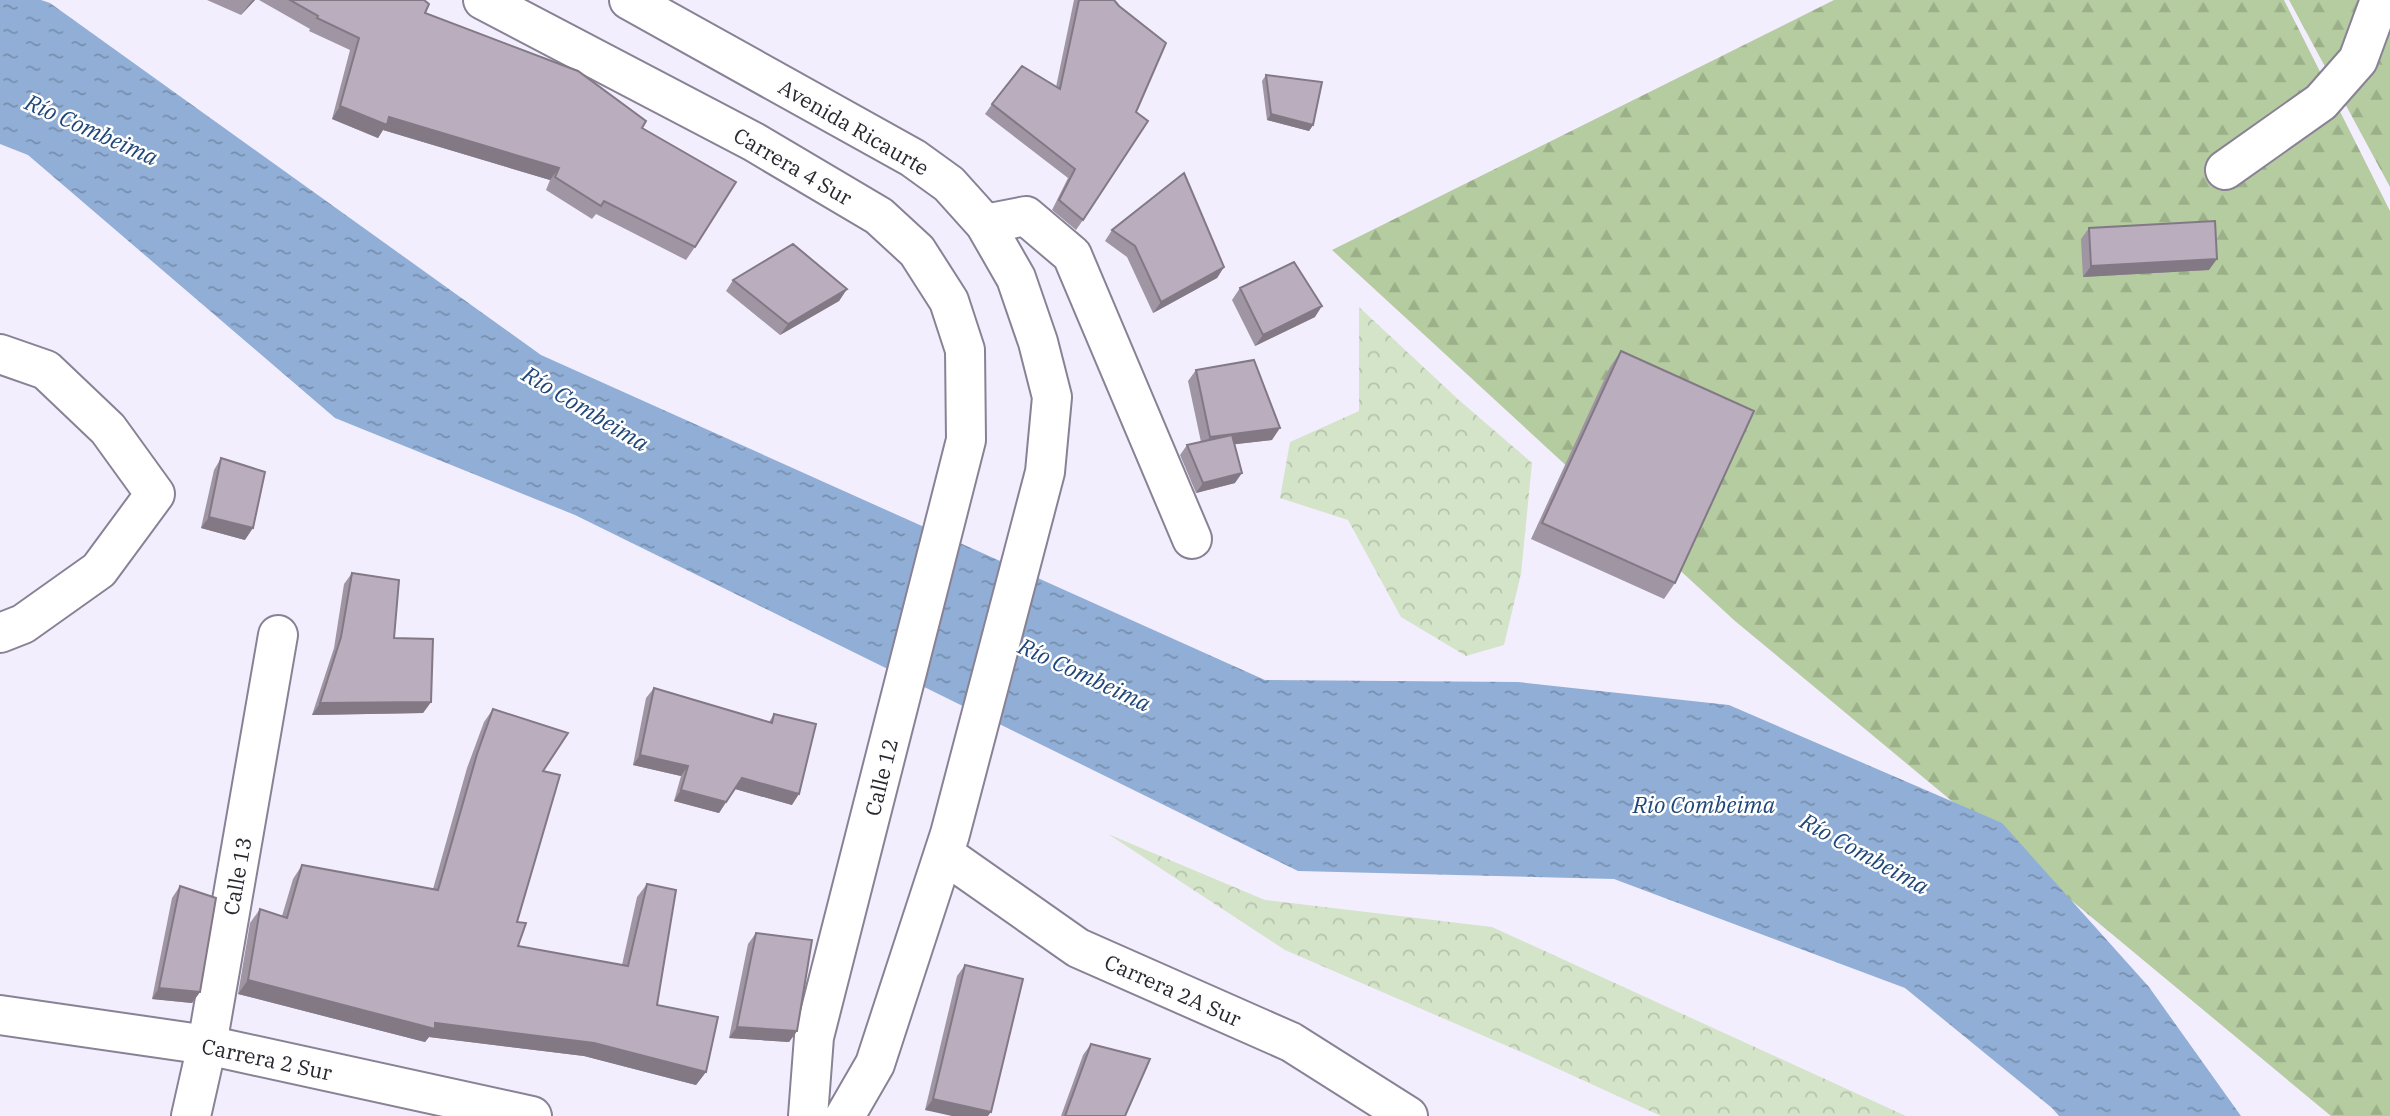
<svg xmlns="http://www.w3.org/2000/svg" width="2390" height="1116" font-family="'IBM Plex Serif',serif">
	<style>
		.forest { fill: url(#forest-firs) }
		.park { fill: url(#park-crowns) }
		.water { fill: url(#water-ripples) }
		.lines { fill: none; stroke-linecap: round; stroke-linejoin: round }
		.street-casing { stroke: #888294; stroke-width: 42 }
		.primary-casing { stroke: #888294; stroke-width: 42 }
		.street { stroke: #fff; stroke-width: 38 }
		.primary { stroke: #fff; stroke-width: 38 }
		.wall { fill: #a095a3 }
		.shaded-wall { fill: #827985 }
		.building { fill: #baadbe; stroke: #827985; stroke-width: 2 }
		.labels { text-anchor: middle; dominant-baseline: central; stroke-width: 5; stroke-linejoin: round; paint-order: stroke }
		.street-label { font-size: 21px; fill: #29262e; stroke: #fefefe }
		.water-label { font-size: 23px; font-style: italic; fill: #1f4678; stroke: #fefefe }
	</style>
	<defs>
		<pattern id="forest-firs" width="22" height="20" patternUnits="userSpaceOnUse" patternTransform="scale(1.75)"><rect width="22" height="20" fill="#b4cc9f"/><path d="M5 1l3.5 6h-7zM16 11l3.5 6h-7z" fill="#9baf89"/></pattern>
		<pattern id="park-crowns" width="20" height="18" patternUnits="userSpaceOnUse" patternTransform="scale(1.75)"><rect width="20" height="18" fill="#d4e4c8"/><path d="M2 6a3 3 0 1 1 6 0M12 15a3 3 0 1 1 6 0" fill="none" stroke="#b6c3ac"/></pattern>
		<pattern id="water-ripples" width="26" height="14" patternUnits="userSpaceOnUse" patternTransform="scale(1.75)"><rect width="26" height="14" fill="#91afd6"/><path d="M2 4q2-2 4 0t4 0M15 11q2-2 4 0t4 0" fill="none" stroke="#768eae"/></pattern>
	</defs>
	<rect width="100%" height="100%" fill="#f3eefe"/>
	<path class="forest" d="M 1834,0 L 2284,0 L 2390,211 L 2390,1116 L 2331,1116 L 1735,621 L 1332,250 Z
		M 2289,0 L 2390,0 L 2390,187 Z"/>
	<path class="park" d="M 1359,307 L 1460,401 L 1532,463 L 1521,574 L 1504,645 L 1466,656 L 1401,617 L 1348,520 L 1280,498 L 1290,442 L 1359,411 Z
		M 1108,834 L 1265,900 L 1492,927 L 1906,1116 L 1661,1116 L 1521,1052 L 1285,950 Z"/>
	<path class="water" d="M 0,0 L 41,0 L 50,3 L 541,355 L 1265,680 L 1518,682 L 1729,705 L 2002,823 L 2149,987 L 2241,1116 L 2059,1116 L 2052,1108 L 1905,988 L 1614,879 L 1298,871 L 575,515 L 335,418 L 28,155 L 0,144 Z"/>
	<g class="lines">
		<defs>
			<path id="street" d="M 2225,170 L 2321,102 L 2358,60 L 2380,0
				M 985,224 L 1026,216 L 1072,255 L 1192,539
				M 0,354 L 46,370 L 108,429 L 155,494 L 99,570 L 23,624 L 0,633
				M 944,854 L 1078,948 L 1291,1042 L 1408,1116
				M 191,1116 L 207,1045 L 278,635"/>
			<path id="primary" d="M 483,0 L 754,142 L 879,216 L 917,251 L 949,301 L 965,350 L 966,440 L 814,1037 L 808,1116
				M 629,0 L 913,158 L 949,184 L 985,224 L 1016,278 L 1038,342 L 1052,397 L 1045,472 L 950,834 L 875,1064 L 845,1116
				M 0,1015 L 207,1045 L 532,1116"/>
		</defs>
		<use href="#street" class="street-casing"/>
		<use href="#primary" class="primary-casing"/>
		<use href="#street" class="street"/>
		<use href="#primary" class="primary"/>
	</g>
	<path class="wall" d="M 207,0 L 255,0 L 241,15 Z
		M 259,0 L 424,0 L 425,13 L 642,128 L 695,247 L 686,260 L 596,214 L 592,219 L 546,190 L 550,180 L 383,130 L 378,138 L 332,119 L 350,50 L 309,31 L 310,29 Z
		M 1074,0 L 1114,0 L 1083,220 L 1076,230 L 1052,210 L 1068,178 L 985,114 L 992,104 L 1056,87 Z
		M 1266,75 L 1313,125 L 1309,131 L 1267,120 L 1262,81 Z
		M 2089,228 L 2209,270 L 2083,277 L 2081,239 Z
		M 1112,230 L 1224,267 L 1217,278 L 1153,313 L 1127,257 L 1105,241 Z
		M 733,280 L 847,289 L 839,301 L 780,335 L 726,291 Z
		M 1240,288 L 1315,317 L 1255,346 L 1232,300 Z
		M 1621,351 L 1675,583 L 1664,599 L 1531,539 L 1610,367 Z
		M 1196,370 L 1272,440 L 1235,444 L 1235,483 L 1196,493 L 1180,455 L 1187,445 L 1201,442 L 1188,381 Z
		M 221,458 L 245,540 L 201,528 L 214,470 Z
		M 352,573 L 394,638 L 431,702 L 423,713 L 312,715 L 334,648 L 344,584 Z
		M 654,688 L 769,722 L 774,714 L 792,805 L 735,789 L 719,813 L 674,801 L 681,776 L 633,765 L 646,698 Z
		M 493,709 L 543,771 L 517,922 L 518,946 L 622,965 L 637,897 L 647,884 L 657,1005 L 706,1072 L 696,1085 L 584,1056 L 429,1037 L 425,1042 L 238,994 L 250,923 L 260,909 L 282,916 L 293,879 L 302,865 L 433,889 L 467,768 L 484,722 Z
		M 180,886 L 200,992 L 192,1003 L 152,999 L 172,898 Z
		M 756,933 L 797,1031 L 789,1042 L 729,1038 L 748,944 Z
		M 965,965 L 988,1116 L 925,1110 L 957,976 Z
		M 1091,1044 L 1125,1116 L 1061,1116 L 1083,1055 Z"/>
	<path class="shaded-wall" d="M 253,0 L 255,0 L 241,15 L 250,3 Z
		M 340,106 L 389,117 L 559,168 L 550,180 L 383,130 L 378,138 L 332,119 Z
		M 1271,114 L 1313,125 L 1309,131 L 1267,120 Z
		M 2217,259 L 2209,270 L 2083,277 L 2091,266 Z
		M 1224,267 L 1217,278 L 1153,313 L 1161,302 Z
		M 847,289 L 839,301 L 780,335 L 788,324 Z
		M 1322,306 L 1315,317 L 1255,346 L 1263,335 Z
		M 1280,428 L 1272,440 L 1203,448 L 1210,437 Z
		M 1242,473 L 1235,483 L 1196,493 L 1203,483 Z
		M 209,517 L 253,528 L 245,540 L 201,528 Z
		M 431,702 L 423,713 L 312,715 L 320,703 Z
		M 640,755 L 688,766 L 681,776 L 633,765 Z
		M 742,778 L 799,794 L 792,805 L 735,789 Z
		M 681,790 L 726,802 L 719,813 L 674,801 Z
		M 248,980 L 435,1023 L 594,1043 L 706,1072 L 696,1085 L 584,1056 L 429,1037 L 425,1042 L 238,994 Z
		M 159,988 L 200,992 L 192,1003 L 152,999 Z
		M 737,1027 L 797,1031 L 789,1042 L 729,1038 Z
		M 933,1099 L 991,1112 L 988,1116 L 952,1116 L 925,1110 Z"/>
	<path class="building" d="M 290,0 L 424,0 L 429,4 L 425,13 L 578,71 L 646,121 L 642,128 L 736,182 L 695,247 L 604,201 L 601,206 L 555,177 L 559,168 L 389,117 L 387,125 L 340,106 L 359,38 L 317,18 L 318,16 Z
		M 1079,0 L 1114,0 L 1119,6 L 1166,43 L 1136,112 L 1148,121 L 1083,220 L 1059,200 L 1075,169 L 992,104 L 1022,66 L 1060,89 Z
		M 1266,75 L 1322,82 L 1313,125 L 1271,114 Z
		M 1184,173 L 1224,267 L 1161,302 L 1135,246 L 1112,230 Z
		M 2215,221 L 2217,259 L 2091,266 L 2089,228 Z
		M 793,244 L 847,289 L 788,324 L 733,280 Z
		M 1294,262 L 1322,306 L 1263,335 L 1240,288 Z
		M 1621,351 L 1754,411 L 1675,583 L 1542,523 Z
		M 1254,360 L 1280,428 L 1210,437 L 1196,370 Z
		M 1232,435 L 1242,473 L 1203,483 L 1187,445 Z
		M 221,458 L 265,472 L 253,528 L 209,517 Z
		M 352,573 L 399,580 L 394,638 L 433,639 L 431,702 L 320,703 L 341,637 Z
		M 654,688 L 772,723 L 774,714 L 816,724 L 799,794 L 742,778 L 726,802 L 681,790 L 688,766 L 640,755 Z
		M 493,709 L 568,733 L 543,771 L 560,775 L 517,922 L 526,923 L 518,946 L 628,966 L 647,884 L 676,890 L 657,1005 L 718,1017 L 706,1072 L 594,1043 L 435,1023 L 435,1029 L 248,980 L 260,909 L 287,918 L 302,865 L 438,890 L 477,754 Z
		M 180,886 L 216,898 L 200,992 L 159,988 Z
		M 756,933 L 812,940 L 797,1031 L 737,1027 Z
		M 965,965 L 1023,979 L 991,1112 L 933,1099 Z
		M 1091,1044 L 1150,1059 L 1125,1116 L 1065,1116 Z"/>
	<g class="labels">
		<g class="street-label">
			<text transform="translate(854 127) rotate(30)">Avenida Ricaurte</text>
			<text transform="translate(793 166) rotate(30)">Carrera 4 Sur</text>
			<text transform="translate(881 777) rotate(-76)">Calle 12</text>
			<text transform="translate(237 876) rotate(-80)">Calle 13</text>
			<text transform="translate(1173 990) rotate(24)">Carrera 2A Sur</text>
			<text transform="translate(267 1059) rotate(12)">Carrera 2 Sur</text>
		</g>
		<g class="water-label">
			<text transform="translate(92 129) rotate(24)">Río Combeima</text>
			<text transform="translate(586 408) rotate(31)">Río Combeima</text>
			<text transform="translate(1085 674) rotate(25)">Río Combeima</text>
			<text x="1704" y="804">Rio Combeima</text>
			<text transform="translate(1865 853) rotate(29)">Río Combeima</text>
		</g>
	</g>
</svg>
